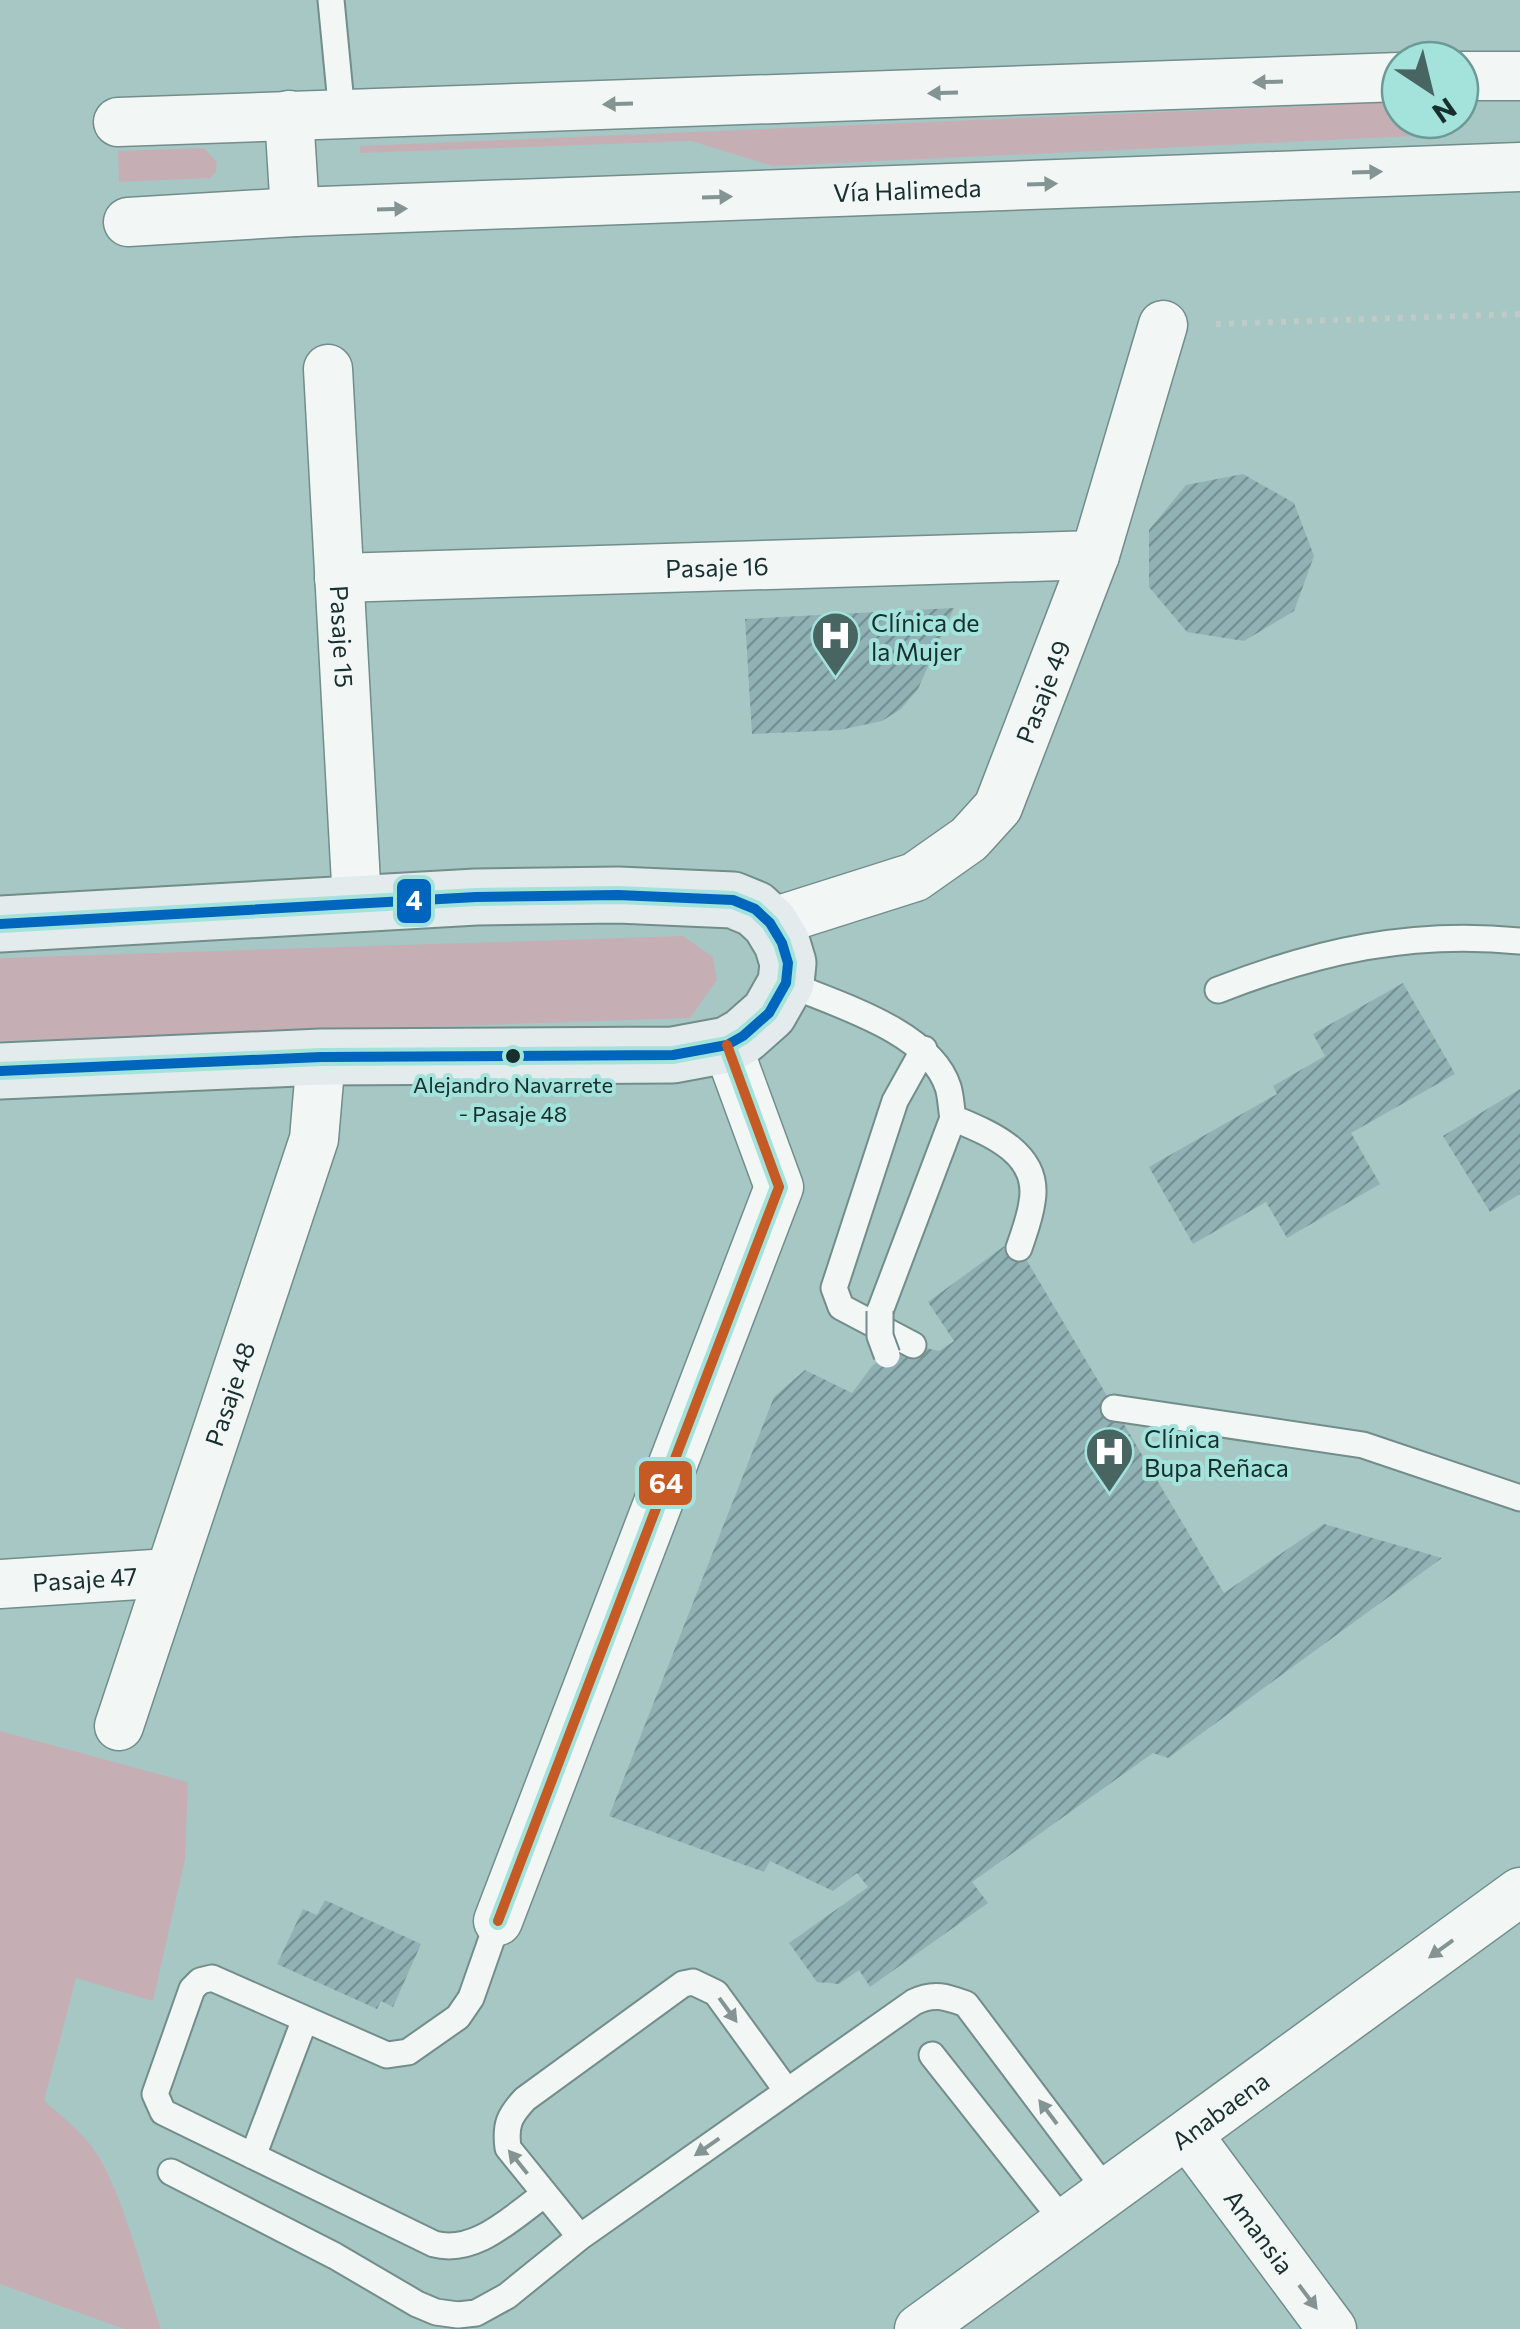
<svg xmlns="http://www.w3.org/2000/svg" width="1520" height="2329" font-family="Commissioner,sans-serif">
	<style>
		.green { fill: #c6afb4 }
		.building { fill: url(#building-hatch) }
		.lines { fill: none; stroke-linecap: round; stroke-linejoin: round }
		.lane-casing { stroke: #728d8a; stroke-width: 29 }
		.street-casing { stroke: #728d8a; stroke-width: 51 }
		.secondary-casing { stroke: #728d8a; stroke-width: 59 }
		.path { stroke: #c0cac9; stroke-width: 6; stroke-dasharray: 5 8; stroke-linecap: butt }
		.lane { stroke: #f2f7f6; stroke-width: 25 }
		.street { stroke: #f2f7f6; stroke-width: 48 }
		.secondary { stroke: #e3ebed; stroke-width: 55 }
		.lane-bridge-casing { stroke: #728d8a; stroke-width: 29; stroke-linecap: butt }
		.lane-bridge { stroke: #f2f7f6; stroke-width: 25 }
		.bus-1-casing { stroke: #a4e2dc; stroke-width: 18 }
		.bus-2-casing { stroke: #a4e2dc; stroke-width: 18 }
		.bus-1 { stroke: #0065bd; stroke-width: 10 }
		.bus-2 { stroke: #c65a24; stroke-width: 10 }
		.oneway { fill: #849492 }
		.bus-dot { fill: #17302e; stroke: #a4e2dc; stroke-width: 4 }
		.labels { text-anchor: middle; dominant-baseline: central; stroke-width: 8; stroke-linejoin: round; paint-order: stroke }
		.bus-label { font-size: 22px; fill: #17302e; stroke: #a4e2dc }
		.street-label { font-size: 25px; fill: #17302e; stroke: #a4e2dc }
		.poi-label { font-size: 25px; fill: #17302e; stroke: #a4e2dc; text-anchor: start }
		.line-badge { stroke: #a4e2dc; stroke-width: 4 }
		.badge-label { font-size: 28px; text-anchor: middle; font-weight: bold; fill: #fff }
	</style>
	<defs>
		<pattern id="building-hatch" width="6" height="6" patternUnits="userSpaceOnUse" patternTransform="scale(2.5)"><rect width="6" height="6" fill="#91b2b4"/><path d="M-1 1l2-2M0 6l6-6M5 7l2-2" fill="none" stroke="#759193"/></pattern>
	</defs>
	<rect width="100%" height="100%" fill="#a6c7c4"/>
	<path class="green" d="M 1400,102 L 1400,120 L 1449,120 L 1449,124 L 1437,135 L 773,166 L 691,141 L 360,153 L 360,146 Z
		M 204,148 L 217,162 L 216,172 L 210,178 L 119,182 L 118,151 Z
		M 683,936 L 713,957 L 717,980 L 690,1018 L 0,1041 L 0,958 Z
		M 0,1731 L 188,1782 L 185,1859 L 153,2001 L 76,1978 L 44,2101 C 62,2116 81,2131 95,2151 C 123,2193 144,2279 161,2329 L 124,2329 L 0,2284 Z"/>
	<path class="building" d="M 1243,474 L 1294,503 L 1314,556 L 1294,611 L 1244,641 L 1187,632 L 1149,587 L 1149,530 L 1186,485 Z
		M 954,608 L 918,689 L 901,709 L 882,721 L 840,730 L 752,734 L 745,619 Z
		M 1403,983 L 1455,1074 L 1351,1133 L 1380,1184 L 1287,1238 L 1266,1202 L 1193,1244 L 1149,1167 L 1277,1094 L 1273,1086 L 1325,1056 L 1313,1034 Z
		M 1520,1089 L 1520,1194 L 1490,1212 L 1443,1136 Z
		M 1014,1239 L 1224,1593 L 1324,1524 L 1442,1558 L 1168,1758 L 1153,1753 L 972,1882 L 988,1903 L 870,1987 L 859,1970 L 839,1984 L 817,1982 L 789,1943 L 868,1887 L 857,1873 L 833,1891 L 770,1861 L 764,1872 L 609,1816 L 774,1397 L 805,1370 L 852,1393 L 872,1366 L 887,1355 L 913,1345 L 939,1351 L 954,1341 L 928,1302 Z
		M 325,1900 L 421,1944 L 393,2007 L 381,2001 L 377,2009 L 277,1964 L 303,1909 L 317,1915 Z"/>
	<g class="lines">
		<defs>
			<path id="lane" d="M 331,0 L 342,114
				M 786,983 C 835,1004 930,1031 948,1087 C 951,1096 951,1108 953,1118 L 880,1311
				M 1218,990 C 1318,951 1412,930 1520,941
				M 953,1118 C 989,1133 1041,1153 1032,1202 C 1030,1218 1024,1233 1019,1248
				M 913,1345 L 841,1307 L 834,1288 L 895,1101 L 924,1049
				M 1114,1408 L 1363,1445 L 1520,1498
				M 305,2019 L 212,1978 L 200,1981 L 192,1989 L 155,2094 L 163,2112 L 434,2244 C 476,2255 512,2217 545,2194
				M 932,2055 L 1064,2222
				M 253,2156 L 305,2019 L 387,2055 L 408,2052 L 458,2017 L 471,1998 L 498,1921
				M 171,2172 L 335,2256 L 417,2304 L 436,2312 L 458,2315 L 476,2313 L 507,2296 L 580,2237 L 914,2002 C 934,1992 947,1997 966,2004 L 1106,2190
				M 580,2237 L 508,2148 C 505,2125 509,2116 525,2099 L 683,1984 L 693,1982 L 716,1993 L 787,2091"/>
			<g id="street">
				<path d="M 1460,76 L 1520,76"/>
				<path d="M 289,115 L 295,212"/>
				<path d="M 118,122 L 1400,77"/>
				<path id="s1" d="M 128,222 L 295,212 L 1520,167"/>
				<path id="s2" d="M 328,369 L 357,902"/>
				<path id="s3" d="M 339,578 L 1095,555"/>
				<path id="s4" d="M 770,923 L 915,877 L 969,839 L 998,807 L 1095,555 L 1163,325"/>
				<path id="s5" d="M 0,1584 L 169,1573"/>
				<path id="s6" d="M 119,1726 L 314,1139 L 321,1057"/>
				<path d="M 498,1921 L 779,1187 L 727,1045"/>
				<path id="s7" d="M 1188,2135 L 1332,2329"/>
				<path id="s8" d="M 919,2329 L 1520,1892"/>
			</g>
			<path id="secondary" d="M 0,924 L 476,897 L 618,895 L 733,900 L 755,909 L 770,923 L 782,943 L 788,963 L 786,983 L 769,1013 L 743,1036 L 727,1045 L 673,1055 L 321,1057 L 0,1071"/>
		</defs>
		<use href="#lane" class="lane-casing"/>
		<use href="#street" class="street-casing"/>
		<use href="#secondary" class="secondary-casing"/>
		<path class="path" d="M 1216,324 L 1520,314"/>
		<use href="#lane" class="lane"/>
		<use href="#street" class="street"/>
		<use href="#secondary" class="secondary"/>
		<defs>
			<path id="lane-bridge" d="M 880,1311 L 880,1336 L 887,1355"/>
		</defs>
		<use href="#lane-bridge" class="lane-bridge-casing"/>
		<use href="#lane-bridge" class="lane-bridge"/>
		<defs>
			<path id="bus-1" d="M 0,924 L 476,897 L 618,895 L 733,900 L 755,909 L 770,923 L 782,943 L 788,963 L 786,983 L 769,1013 L 743,1036 L 727,1045 L 673,1055 L 321,1057 L 0,1071"/>
			<path id="bus-2" d="M 498,1921 L 779,1187 L 727,1045"/>
		</defs>
		<use href="#bus-1" class="bus-1-casing"/>
		<use href="#bus-2" class="bus-2-casing"/>
		<use href="#bus-1" class="bus-1"/>
		<use href="#bus-2" class="bus-2"/>
	</g>
	<defs><path id="oneway-solid" d="M-6-.8H1V-3.2L6.5 0L1 3.2V.8H-6Z" transform="scale(2.5)"/></defs>
	<g class="oneway">
		<use href="#oneway-solid" transform="translate(1268 82) rotate(178)"/>
		<use href="#oneway-solid" transform="translate(943 93) rotate(178)"/>
		<use href="#oneway-solid" transform="translate(618 104) rotate(178)"/>
		<use href="#oneway-solid" transform="translate(1367 172) rotate(-2)"/>
		<use href="#oneway-solid" transform="translate(1042 184) rotate(-2)"/>
		<use href="#oneway-solid" transform="translate(717 197) rotate(-2)"/>
		<use href="#oneway-solid" transform="translate(392 209) rotate(-2)"/>
		<use href="#oneway-solid" transform="translate(1441 1949) rotate(144)"/>
		<use href="#oneway-solid" transform="translate(728 2010) rotate(54)"/>
		<use href="#oneway-solid" transform="translate(1048 2112) rotate(-127)"/>
		<use href="#oneway-solid" transform="translate(707 2147) rotate(145)"/>
		<use href="#oneway-solid" transform="translate(518 2162) rotate(-129)"/>
		<use href="#oneway-solid" transform="translate(1308 2297) rotate(53)"/>
	</g>
	<defs>
		<symbol id="hospital-pin" viewBox="-11 -11 22 30"><path d="M0 17L-7.5 6A9.5 9.5 0 1 1 7.5 6Z" fill="#496562" stroke="#a4e2dc"/><path d="M-5-5h3v3.5h4V-5h3V5h-3V1.5h-4V5h-3Z" fill="#fff"/></symbol>
	</defs>
	<g fill-rule="evenodd">
		<use href="#hospital-pin" x="808" y="608" width="55" height="75"/>
		<use href="#hospital-pin" x="1082" y="1424" width="55" height="75"/>
	</g>
	<circle class="bus-dot" cx="513" cy="1056" r="9"/>
	<g class="labels">
		<g class="bus-label">
			<text x="513" y="1084">Alejandro Navarrete<tspan x="513" dy="29">- Pasaje 48</tspan></text>
		</g>
		<g class="street-label">
			<text stroke="none"><textPath href="#s1" startOffset="780">Vía Halimeda</textPath></text>
			<text stroke="none"><textPath href="#s3" startOffset="378">Pasaje 16</textPath></text>
			<text stroke="none"><textPath href="#s2" startOffset="268">Pasaje 15</textPath></text>
			<text stroke="none"><textPath href="#s4" startOffset="385">Pasaje 49</textPath></text>
			<text stroke="none"><textPath href="#s6" startOffset="350">Pasaje 48</textPath></text>
			<text stroke="none"><textPath href="#s5" startOffset="85">Pasaje 47</textPath></text>
			<text stroke="none"><textPath href="#s8" startOffset="372">Anabaena</textPath></text>
			<text stroke="none"><textPath href="#s7" startOffset="120">Amansia</textPath></text>
		</g>
		<g class="poi-label">
			<text x="871" y="622">Clínica de<tspan x="871" dy="29">la Mujer</tspan></text>
			<text x="1144" y="1438">Clínica<tspan x="1144" dy="29">Bupa Reñaca</tspan></text>
		</g>
	</g>
	<g class="line-badge">
		<rect x="395" y="877" width="38" height="48" rx="10" fill="#0065bd"/>
		<rect x="637" y="1459" width="57" height="48" rx="10" fill="#c65a24"/>
	</g>
	<g class="badge-label">
		<text x="414" y="910">4</text>
		<text x="666" y="1493">64</text>
	</g>
	<g transform="translate(1430 90) rotate(145)"><circle r="48" fill="#a4e2dc" stroke="#6c9b96" stroke-width="2.5"/>
	<path d="M0-8L18 38L0 25L-18 38Z" fill="#496562"/>
	<text y="-15" font-size="28" font-weight="bold" text-anchor="middle" fill="#17302e">N</text>
	</g>
</svg>
